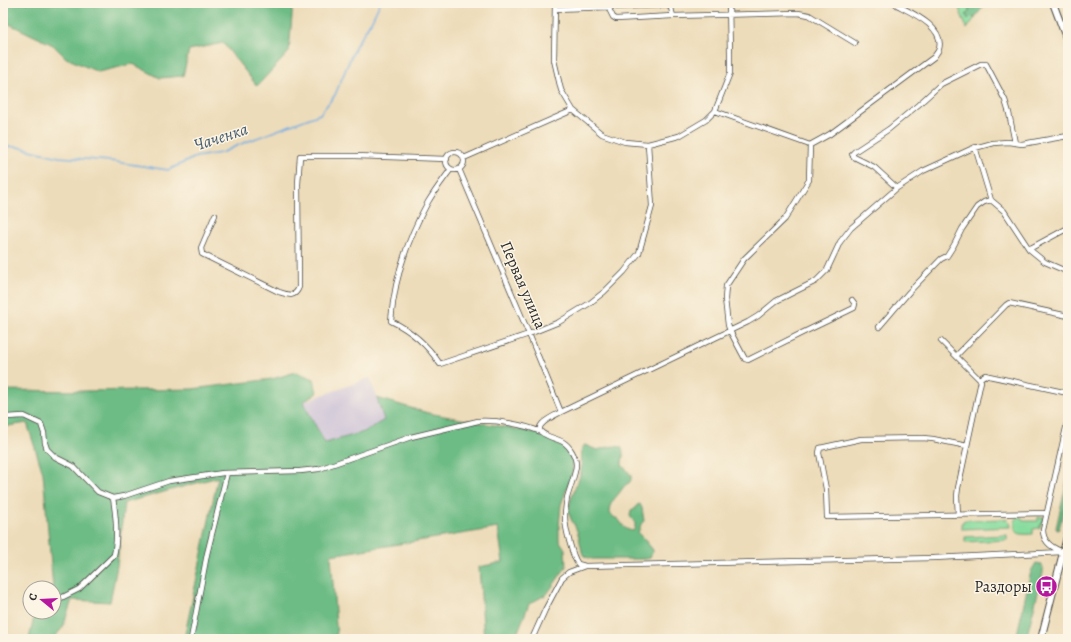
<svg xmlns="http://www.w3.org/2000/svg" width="1071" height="642" font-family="Alegreya,serif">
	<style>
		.industrial { fill: #c9bfd7 }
		.green { fill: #87dc9e; stroke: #598464 }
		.forest { fill: #6dbc85; stroke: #4c7458 }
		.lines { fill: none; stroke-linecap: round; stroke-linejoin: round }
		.stream { stroke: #70ade2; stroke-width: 1.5 }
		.street-casing { stroke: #484640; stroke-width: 6 }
		.secondary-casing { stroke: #484640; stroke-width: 8 }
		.street { stroke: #fff; stroke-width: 4.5 }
		.secondary { stroke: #fff; stroke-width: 6 }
		.labels { text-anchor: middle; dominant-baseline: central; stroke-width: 3; stroke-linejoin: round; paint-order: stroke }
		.street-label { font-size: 16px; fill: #2b2b2b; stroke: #fcf5e5 }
		.poi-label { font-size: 16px; fill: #2b2b2b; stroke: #fcf5e5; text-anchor: end }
		.water-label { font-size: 17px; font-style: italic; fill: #43586b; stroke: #fcf5e5 }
	</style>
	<rect width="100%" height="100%" fill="#fcf5e5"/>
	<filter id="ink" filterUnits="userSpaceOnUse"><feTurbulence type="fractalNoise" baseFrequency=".025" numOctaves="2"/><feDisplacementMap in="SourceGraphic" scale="8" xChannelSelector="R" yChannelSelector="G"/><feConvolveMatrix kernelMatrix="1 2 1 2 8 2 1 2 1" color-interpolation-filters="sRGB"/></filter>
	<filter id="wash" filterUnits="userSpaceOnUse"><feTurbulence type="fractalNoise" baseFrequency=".012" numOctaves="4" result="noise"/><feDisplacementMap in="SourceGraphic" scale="16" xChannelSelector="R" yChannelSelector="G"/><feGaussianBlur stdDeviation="0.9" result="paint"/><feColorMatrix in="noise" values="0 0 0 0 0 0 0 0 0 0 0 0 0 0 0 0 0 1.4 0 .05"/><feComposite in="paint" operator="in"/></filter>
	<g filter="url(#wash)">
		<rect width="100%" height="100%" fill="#eddcb9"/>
		<path class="industrial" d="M 370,378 L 384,420 L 364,432 L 325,443 L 303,402 Z"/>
		<path class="green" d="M 957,3 L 964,3 L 964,5 L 969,7 L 968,18 L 972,15 L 974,19 L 967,29 Z
			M 1018,517 L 1022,518 L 1023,521 L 1038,521 L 1038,517 L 1044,517 L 1042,524 L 1040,525 L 1040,528 L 1033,529 L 1033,534 C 1019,535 1013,535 1015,519 Z
			M 1007,519 L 1010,522 L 1011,527 L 962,529 L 962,522 L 965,520 Z
			M 1007,535 L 1007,540 L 965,542 L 965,537 Z"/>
		<path class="forest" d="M 3,3 L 293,3 L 289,52 L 257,86 L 223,43 L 189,50 L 183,76 L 160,78 L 133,64 L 98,72 L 66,58 L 53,45 L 3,21 Z
			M 964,3 L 975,3 L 980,6 L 985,4 L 974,19 L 972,15 L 968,19 L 966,15 L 969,12 L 969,7 L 963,5 Z
			M 296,372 L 314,379 L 317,393 L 303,402 L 325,443 L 364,432 L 384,420 L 377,398 L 428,413 L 537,433 L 562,446 L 570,453 L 572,460 L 573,471 L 561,505 L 559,526 L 559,540 L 565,549 L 566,567 L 547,594 L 529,604 L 515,639 L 484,639 L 479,567 L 503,562 L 498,528 L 331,555 L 337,639 L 184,639 L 218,477 L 124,503 L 117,566 L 110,602 L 72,600 L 63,627 L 53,639 L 29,639 L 34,617 L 38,612 L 54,612 L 54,588 L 53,588 L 43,473 L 27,423 L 3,427 L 3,390 L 81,391 L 192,389 L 272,379 Z
			M 585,445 L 597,450 L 613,446 L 621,447 C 625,454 622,458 622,465 L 631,475 L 631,480 L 629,483 C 624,485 623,488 620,492 C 616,497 603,510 613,516 C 614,518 617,518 618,519 C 624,525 622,529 633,531 L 635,528 L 635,523 L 630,516 L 631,511 L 635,509 L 637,505 L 640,504 L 642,508 L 644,521 L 641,524 L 638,533 L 644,539 L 647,540 L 648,544 L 653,550 L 650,558 L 646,559 L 592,559 C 589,558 585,557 583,555 C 582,553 579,535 577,531 C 575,524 569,519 569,511 C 569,497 578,485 581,472 C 583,463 580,456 582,447 Z
			M 1068,476 L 1068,496 L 1059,529 L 1057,530 L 1056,528 Z
			M 1036,563 L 1041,564 L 1043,568 L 1043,573 L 1026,639 L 1016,639 L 1031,571 Z"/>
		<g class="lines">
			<path class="stream" d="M 3,146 L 18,147 L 59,157 L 110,161 L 168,170 L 196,157 L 221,153 L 241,144 L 320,114 L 335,95 L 356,45 L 372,20 L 380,3"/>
		</g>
	</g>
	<g filter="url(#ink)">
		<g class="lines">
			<defs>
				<path id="street" d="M 555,3 L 554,60 L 561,90 L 573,110 L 602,134 L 625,142 L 648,144 L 679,136 L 706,120 L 715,111 L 730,73 L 730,53 L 729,3
					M 608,7 L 613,17 L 616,19 L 673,16 L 798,13 L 809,15 L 855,43
					M 555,9 L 667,5 L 671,8 L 673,16
					M 715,111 L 810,145 L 830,134 L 934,57 C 935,55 938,52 939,49 C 945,27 912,13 897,5 L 895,3
					M 810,145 L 809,180 L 785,219 L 744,259 L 726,286 L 725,299 L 728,325 L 730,331 L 745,359 L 748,360 L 804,332 L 854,308 L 855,304 L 852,300
					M 975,147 L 991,200 L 1004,211 L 1029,249 L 1045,262 L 1068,272
					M446 161a9 9 0 1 1 18 0a9 9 0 1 1-18 0Z
					M 464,158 L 573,110
					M 451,169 C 443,180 435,190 428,202 C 408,238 394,280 391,321 C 412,331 427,344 440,364 L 529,334 L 559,322 L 590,303 L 604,292 L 624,272 L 639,253 L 652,206 L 648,144
					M 459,169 L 529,334 L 561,412
					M 897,188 L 874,167 L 854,157 L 852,154 L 854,152 L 889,129 L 918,105 L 941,84 L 981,64 L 986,64 L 1005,100 L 1009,113 L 1015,143
					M 215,215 L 201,248 L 202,254 L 279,292 C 288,295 295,298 299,287 L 298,184 L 300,156 L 355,156 L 447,159
					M 1029,249 L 1068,228
					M 879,327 L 909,292 L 941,259 L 947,256 L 954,245 L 962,229 L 977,207 L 984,202 L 991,200
					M 941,341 L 981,381 L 958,488 L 957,496 L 958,515
					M 956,356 L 1006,305 L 1009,303 L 1068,316
					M 979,379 L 985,375 L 989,376 L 1068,393
					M 3,419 L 6,417 L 24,416 L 41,424 L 44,433 L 45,443 L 47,449 L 55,457 L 73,466 L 98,492 L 113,498
					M 967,446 L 933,439 L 923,438 L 861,439 L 820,448 L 819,453 L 826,489 L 827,517 L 1047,513
					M 1061,551 C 1050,547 1043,541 1043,530 L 1068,419
					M 585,566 L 578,564 C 572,556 565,527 565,517 C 565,511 566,504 567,498 C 569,490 576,473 576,465 C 576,457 570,446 563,442 C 558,439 551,438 546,435 C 528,427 554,416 561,412 L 748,322 L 758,316 L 776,301 L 816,281 L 827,270 L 840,242 L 851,228 L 897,188 L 923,171 L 971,149 L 993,143 L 1008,142 L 1022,144 L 1068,136
					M 61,598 L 79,589 L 114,555 C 118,538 116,516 113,498 L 124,496 L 169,481 L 223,473 L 300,471 L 319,469 L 411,437 L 478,421 C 496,420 523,424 541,432
					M 191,639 L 207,554 L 227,473
					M 532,639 L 545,610 L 562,578 L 569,572 L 585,566 L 934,558 L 1063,552"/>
				<path id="secondary" d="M 1053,3 L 1068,43
					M 1041,639 L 1068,533"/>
			</defs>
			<use href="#street" class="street-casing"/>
			<use href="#secondary" class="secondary-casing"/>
			<use href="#street" class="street"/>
			<use href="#secondary" class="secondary"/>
		</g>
	</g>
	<defs>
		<symbol id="bus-disc" viewBox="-11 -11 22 22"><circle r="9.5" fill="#b5179e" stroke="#fcf5e5"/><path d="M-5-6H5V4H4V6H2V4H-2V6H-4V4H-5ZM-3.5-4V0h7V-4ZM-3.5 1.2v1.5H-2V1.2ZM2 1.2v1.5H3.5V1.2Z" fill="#fff"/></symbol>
	</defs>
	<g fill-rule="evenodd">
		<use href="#bus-disc" x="1034" y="574" width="25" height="25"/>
	</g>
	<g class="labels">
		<g class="street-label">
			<text transform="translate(523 285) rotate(67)">Первая улица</text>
		</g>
		<g class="poi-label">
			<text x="1032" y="587">Раздоры</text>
		</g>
		<g class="water-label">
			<text transform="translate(221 137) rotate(-18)">Чаченка</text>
		</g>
	</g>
	<rect width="1071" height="642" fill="none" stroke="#fcf5e5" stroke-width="16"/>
	<g transform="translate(42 600) rotate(288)"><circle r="19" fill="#fcf5e5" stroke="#a8a49b"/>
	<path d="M0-3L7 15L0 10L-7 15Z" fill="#b5179e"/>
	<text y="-6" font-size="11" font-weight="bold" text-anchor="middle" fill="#2b2b2b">С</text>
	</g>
</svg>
